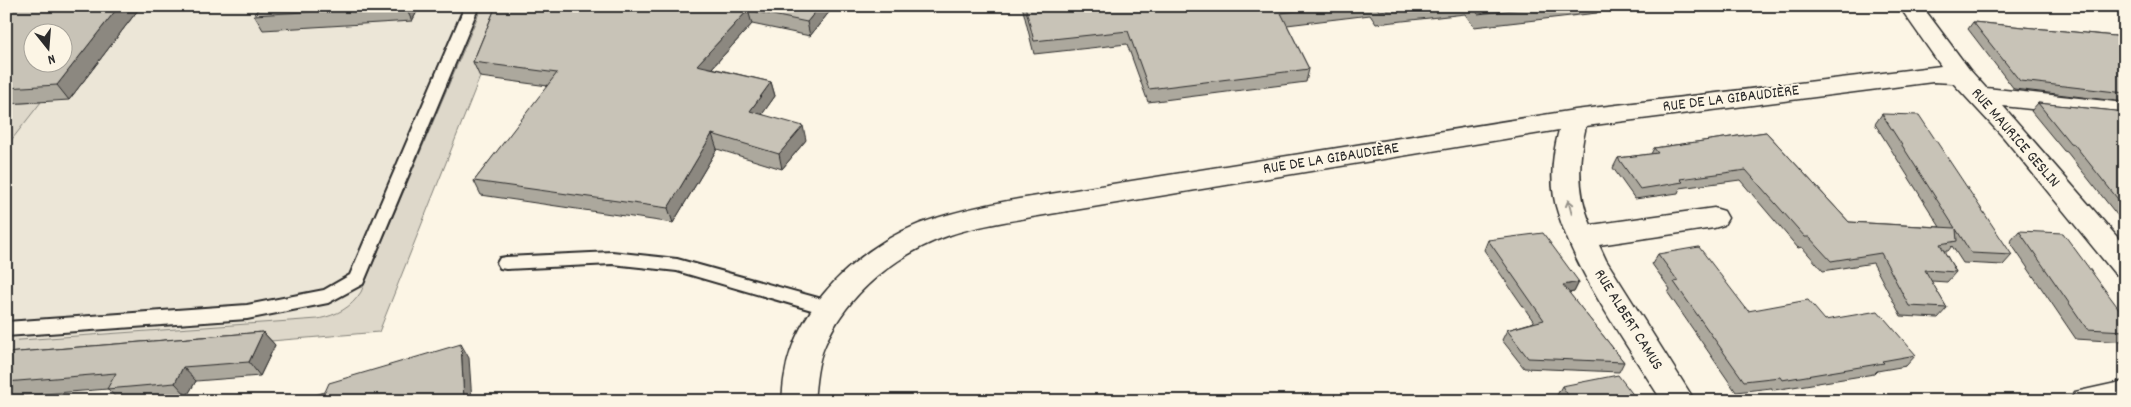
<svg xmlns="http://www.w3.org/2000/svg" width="2131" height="407" font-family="Dekko,sans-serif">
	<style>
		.built { fill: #ece6d7; fill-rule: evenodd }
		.green { fill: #ded8ca; stroke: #84827a }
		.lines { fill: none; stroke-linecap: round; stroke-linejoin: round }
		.service-casing { stroke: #2b2b2b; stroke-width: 4 }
		.minor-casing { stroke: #2b2b2b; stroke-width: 3 }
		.service { fill: #fcf5e5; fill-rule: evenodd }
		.minor { fill: #fcf5e5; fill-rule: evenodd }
		.wall { fill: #aca89d; stroke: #2b2b2b }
		.shaded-wall { fill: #8c8880; stroke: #2b2b2b }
		.building { fill: #c8c3b7; stroke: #2b2b2b; fill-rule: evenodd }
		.oneway { stroke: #949088 }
		.labels { text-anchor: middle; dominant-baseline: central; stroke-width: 4; stroke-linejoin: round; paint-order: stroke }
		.street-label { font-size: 16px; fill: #2b2b2b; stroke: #fcf5e5 }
	</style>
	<rect width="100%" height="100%" fill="#fcf5e5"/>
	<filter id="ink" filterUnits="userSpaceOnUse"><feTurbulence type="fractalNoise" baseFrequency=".02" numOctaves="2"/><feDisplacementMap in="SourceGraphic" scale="10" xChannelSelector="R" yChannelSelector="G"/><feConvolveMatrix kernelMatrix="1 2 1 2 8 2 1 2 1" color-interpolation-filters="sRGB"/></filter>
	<g filter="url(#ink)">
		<path class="built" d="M 6,6 L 508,6 L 379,332 L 6,363 ZM 32,32 L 62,32 L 62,62 L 32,62 Z"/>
		<path class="green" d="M 482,6 L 508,6 L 379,332 L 6,363 L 6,341 L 318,319 C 337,315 351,308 361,292 Z
			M 41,102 L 6,147 L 6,104 Z"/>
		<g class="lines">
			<defs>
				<path id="service" d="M 465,6 L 479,6 L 363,284 L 328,303 L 247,319 L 6,336 L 6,322 L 247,305 L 324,290 L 350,275 Z
					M 612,252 L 677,259 L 829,301 L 835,303 L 838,308 L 835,313 L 829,315 L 677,271 L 612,264 L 506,269 L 500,268 L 497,263 L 500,258 L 506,257 Z"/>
				<path id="minor" d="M 1899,6 L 1922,6 L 1969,69 L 1986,88 L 2125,103 L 2125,119 L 2003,106 L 2125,246 L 2125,277 L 2115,274 L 2004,138 L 1953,83 L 1933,82 L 1586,126 C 1578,159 1577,193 1591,225 L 1714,208 L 1724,211 L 1728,218 L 1724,225 L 1714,228 L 1599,245 L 1606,260 L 1695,401 L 1662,401 C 1626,343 1578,277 1558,213 C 1549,187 1552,156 1559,130 L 1032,217 C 1005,222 976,226 950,235 C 898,253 847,293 825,345 C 817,363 816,382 814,401 L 782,401 C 783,392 783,383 785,374 C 796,307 858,248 919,224 C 951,212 985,205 1019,199 L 1575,110 L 1941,66 Z
					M 2125,381 L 2125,401 L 2070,401 L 2075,392 Z"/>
			</defs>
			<use href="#service" class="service-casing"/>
			<use href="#minor" class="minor-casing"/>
			<use href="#service" class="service"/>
			<use href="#minor" class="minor"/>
		</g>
		<path class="wall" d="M 6,6 L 141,6 L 69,100 L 6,104 Z
			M 260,6 L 420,6 L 412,21 L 263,30 L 254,15 Z
			M 496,6 L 834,6 L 810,36 L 752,24 L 712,68 L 771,82 L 775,96 L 762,114 L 806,140 L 782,169 L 717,149 L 673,223 L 481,195 L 474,181 L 548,86 L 480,77 L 473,62 Z
			M 1022,6 L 1599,6 L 1597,13 L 1474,27 L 1465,14 L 1376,24 L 1370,15 L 1287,25 L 1309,69 L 1306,82 L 1148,102 L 1127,44 L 1034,54 Z
			M 1973,22 L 2125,37 L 2125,102 L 2014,89 L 1968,29 Z
			M 2038,103 L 2125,112 L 2125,225 L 2067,152 L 2064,151 L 2031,111 Z
			M 1882,114 L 2012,255 L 2003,265 L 1963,263 L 1952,246 L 1948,251 L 1944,251 L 1956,272 L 1947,282 L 1931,281 L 1947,308 L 1938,318 L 1901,316 L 1873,263 L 1823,271 L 1802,247 L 1798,248 L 1740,180 L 1680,188 L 1678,193 L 1635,199 L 1613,168 L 1618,158 L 1651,154 L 1654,148 L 1766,132 L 1849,222 L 1940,227 L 1875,124 Z
			M 2019,231 L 2125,317 L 2125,341 L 2124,342 L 2076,339 L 2010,242 Z
			M 1488,240 L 1579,282 L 1574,292 L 1569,293 L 1624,362 L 1619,372 L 1524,368 L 1502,340 L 1507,330 L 1534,322 L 1484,250 Z
			M 1658,254 L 1748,311 L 1825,320 L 1916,355 L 1906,366 L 1877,371 L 1874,374 L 1774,390 L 1771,388 L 1736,392 L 1668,293 L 1670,289 L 1652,264 Z
			M 263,332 L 275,345 L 260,376 L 196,381 L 187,396 L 139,401 L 119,401 L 108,389 L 6,397 L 6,353 Z
			M 1562,386 L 1638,401 L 1560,401 L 1557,395 Z"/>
		<path class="shaded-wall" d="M 119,6 L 141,6 L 69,100 L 57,85 Z
			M 405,6 L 420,6 L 412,21 Z
			M 820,6 L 834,6 L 810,36 L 807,22 Z
			M 748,10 L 752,24 L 701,80 L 697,65 Z
			M 771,82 L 775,96 L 754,126 L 750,111 Z
			M 803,126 L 806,140 L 782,169 L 779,154 Z
			M 712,134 L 717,149 L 673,223 L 668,208 Z
			M 1579,282 L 1574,292 L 1558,295 L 1563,285 Z
			M 263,332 L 275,345 L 260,376 L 249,362 Z
			M 461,344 L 469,358 L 472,401 L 464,401 Z
			M 183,367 L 196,381 L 187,396 L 175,383 Z"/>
		<path class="building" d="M 6,6 L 119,6 L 57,85 L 6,88 ZM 32,32 L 62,32 L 62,62 L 32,62 Z
			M 260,6 L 405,6 L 254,15 Z
			M 496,6 L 820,6 L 807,22 L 748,10 L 697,65 L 771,82 L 750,111 L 803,126 L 779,154 L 712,134 L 668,208 L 474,181 L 557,73 L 473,62 Z
			M 1025,6 L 1339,6 L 1281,13 L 1309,69 L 1149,89 L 1128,31 L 1034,41 Z
			M 1376,6 L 1423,6 L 1379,11 Z
			M 1473,6 L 1548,6 L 1478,14 Z
			M 1973,22 L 2125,37 L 2125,93 L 2020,81 Z
			M 2038,103 L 2125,112 L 2125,156 L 2124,156 L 2125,157 L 2125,208 L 2074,144 L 2070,143 Z
			M 1882,114 L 1919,115 L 2012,255 L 1971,253 L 1956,229 L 1957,241 L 1940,244 L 1956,272 L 1925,270 L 1947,308 L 1909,306 L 1881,253 L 1831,261 L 1809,237 L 1805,237 L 1746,170 L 1680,179 L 1683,182 L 1640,189 L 1618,158 L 1658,153 L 1654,148 L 1766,132 L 1849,222 L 1955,228 Z
			M 2019,231 L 2063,233 L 2125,317 L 2125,331 L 2087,329 Z
			M 1543,233 L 1579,282 L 1563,285 L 1624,362 L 1528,358 L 1507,330 L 1544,320 L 1488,240 Z
			M 1699,247 L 1748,311 L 1808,300 L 1825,320 L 1878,311 L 1916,355 L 1882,361 L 1884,363 L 1782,380 L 1780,377 L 1744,381 L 1674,282 L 1678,281 L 1658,254 Z
			M 263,332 L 249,362 L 183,367 L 175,383 L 107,389 L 116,373 L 6,382 L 6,353 Z
			M 461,344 L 464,401 L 296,401 L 325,392 L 329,383 Z
			M 1618,375 L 1638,401 L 1572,401 L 1562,386 Z
			M 1491,398 L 1492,401 L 1479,401 Z"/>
		<defs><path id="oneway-shaft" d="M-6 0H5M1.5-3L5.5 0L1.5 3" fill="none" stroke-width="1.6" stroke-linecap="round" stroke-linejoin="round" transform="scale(1.25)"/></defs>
		<use class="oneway" href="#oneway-shaft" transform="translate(1570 207) rotate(-104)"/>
	</g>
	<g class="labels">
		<g class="street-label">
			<text transform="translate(1731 99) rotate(-7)">RUE DE LA GIBAUDIÈRE</text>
			<text transform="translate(2015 138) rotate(49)">RUE MAURICE GESLIN</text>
			<text transform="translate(1331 159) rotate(-9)">RUE DE LA GIBAUDIÈRE</text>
			<text transform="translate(1628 320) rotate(58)">RUE ALBERT CAMUS</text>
		</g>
	</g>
	<rect width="2131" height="407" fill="none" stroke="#fcf5e5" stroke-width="25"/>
	<rect x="12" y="12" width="2106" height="382" fill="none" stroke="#2b2b2b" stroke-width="2" filter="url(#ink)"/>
	<g transform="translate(48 48) rotate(163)"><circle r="24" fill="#fcf5e5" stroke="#a8a49b"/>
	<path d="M0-4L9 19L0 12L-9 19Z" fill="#2b2b2b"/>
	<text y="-8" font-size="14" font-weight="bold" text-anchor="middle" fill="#2b2b2b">N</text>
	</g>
</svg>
